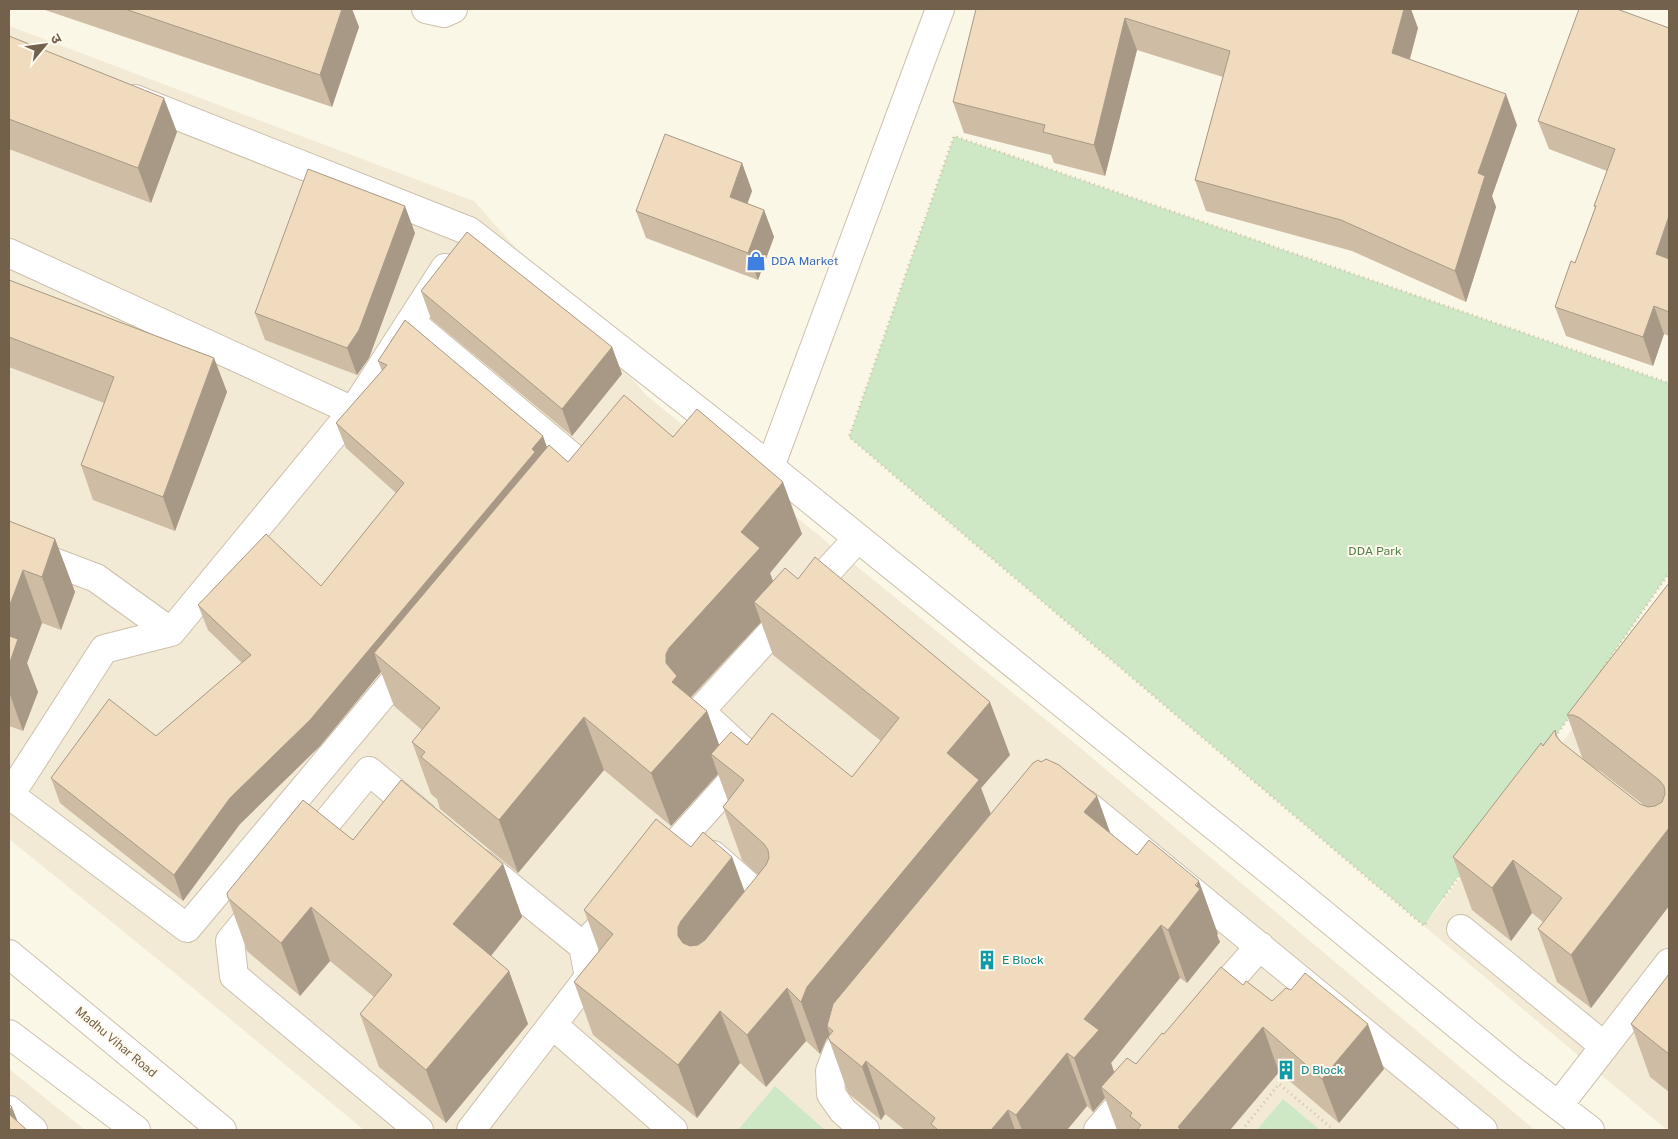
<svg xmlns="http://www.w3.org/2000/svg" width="1678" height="1139" font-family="'Public Sans','Noto Sans Devanagari',sans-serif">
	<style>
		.residential { fill: #f3ead5 }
		.green { fill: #cee8c5 }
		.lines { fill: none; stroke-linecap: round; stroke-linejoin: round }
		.minor-casing { stroke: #cdc0ad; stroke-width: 30 }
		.path { stroke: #d5bfa2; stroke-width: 3; stroke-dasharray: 1 4; stroke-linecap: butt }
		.minor { stroke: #fff; stroke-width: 28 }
		.wall { fill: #cebca4; fill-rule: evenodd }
		.shaded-wall { fill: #a89986 }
		.building { fill: #f0dbbf; stroke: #a89986 }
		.labels { text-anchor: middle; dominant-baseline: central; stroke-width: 4; stroke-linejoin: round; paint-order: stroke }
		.shop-label { font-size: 12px; fill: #366cbe; stroke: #fefaed; text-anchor: start }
		.park-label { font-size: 12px; fill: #4e7f47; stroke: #fefaed }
		.culture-label { font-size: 12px; fill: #0d838f; stroke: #fefaed; text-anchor: start }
		.street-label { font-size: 12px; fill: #74614c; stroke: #fefaed }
	</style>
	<rect width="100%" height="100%" fill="#fbf7e7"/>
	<path class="residential" d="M 9,26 L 474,201 L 647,396 L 1072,741 L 1535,1130 L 364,1130 L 182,979 L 9,839 Z
		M 1669,601 L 1669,1130 L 1667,1130 L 1424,926 Z
		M 9,1069 L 85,1130 L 9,1130 Z"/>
	<path class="green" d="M 954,136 L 1669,383 L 1669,573 L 1424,926 L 849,437 Z
		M 775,1086 L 825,1130 L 738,1130 Z
		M 1283,1099 L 1320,1130 L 1257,1130 Z"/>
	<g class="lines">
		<defs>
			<path id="minor" d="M 426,9 L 444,13 L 453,9
				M 135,99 L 469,231 L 770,467 L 1301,896 L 1511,1069 L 1590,1130
				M 9,253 L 353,411
				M 411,322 L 578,462 L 558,486
				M 770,467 L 940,9
				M 9,545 L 96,578 L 171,632
				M 9,794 L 10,795 L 104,649 L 171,632 L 353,411 L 445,268
				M 10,795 L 187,928 L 412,660
				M 1075,798 L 1087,805 L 1483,1130
				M 305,849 L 369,771 L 422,815
				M 713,855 L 773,908 L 770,912
				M 482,864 L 583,946
				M 656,866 L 752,759 L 700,711 L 858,538
				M 262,902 L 230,941 L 234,976 L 419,1130
				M 1461,929 L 1604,1046
				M 9,954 L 222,1130
				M 1208,1005 L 1260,946
				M 553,1025 L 673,1130
				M 857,1027 L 838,1050 L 830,1071 L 831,1094 L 843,1111 L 865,1130
				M 9,1034 L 136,1130
				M 1559,1105 L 1669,963
				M 9,1110 L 33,1130
				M 471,1130 L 589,977 L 583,946 L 619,907
				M 1098,1130 L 1135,1088"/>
		</defs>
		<use href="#minor" class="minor-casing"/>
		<path class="path" d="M 1601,671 L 1669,573
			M 1555,737 L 1570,716
			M 1444,897 L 1461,874
			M 1426,923 L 1424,926 L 849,437 L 954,136 L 1669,383
			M 1242,1130 L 1279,1084 L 1334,1130"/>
		<use href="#minor" class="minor"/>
	</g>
	<path class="wall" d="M 42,9 L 352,9 L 359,27 L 332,107 Z
		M 1061,9 L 1418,28 L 1410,59 L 1517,125 L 1492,196 L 1496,207 L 1466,302 L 1352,251 L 1206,211 L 1195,180 L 1223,77 L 1137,50 L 1105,176 L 1054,163 L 1051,155 L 964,133 L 953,102 Z
		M 1669,28 L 1669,336 L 1664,334 L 1653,366 L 1566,336 L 1555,307 L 1575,263 L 1595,208 L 1594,206 L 1607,171 L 1549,149 L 1538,121 Z
		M 9,36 L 177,132 L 151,203 L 9,149 Z
		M 742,163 L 752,191 L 747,203 L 764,210 L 774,237 L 758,280 L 646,238 L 636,211 Z
		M 415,233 L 369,358 L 357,375 L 265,340 L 255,313 Z
		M 9,280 L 214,358 L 227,392 L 175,531 L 93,500 L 81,465 L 104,403 L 9,367 L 9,368 Z
		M 421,291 L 612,347 L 622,374 L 572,436 L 431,319 Z
		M 405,320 L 547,447 L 568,462 L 673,437 L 802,534 L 770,573 L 773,581 L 1010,755 L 981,788 L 991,814 L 1041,762 L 1097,796 L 1110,833 L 1218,934 L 1217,935 L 1220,942 L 1187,983 L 1180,978 L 1111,1063 L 1114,1072 L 1136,1064 L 1164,1034 L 1243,985 L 1272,1001 L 1384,1069 L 1339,1123 L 1279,1072 L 1230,1130 L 1117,1130 L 1105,1098 L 1093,1112 L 1087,1106 L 1067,1130 L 905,1130 L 885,1114 L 881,1120 L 849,1094 L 847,1090 L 828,1037 L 826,1040 L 820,1054 L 806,1041 L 766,1087 L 740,1063 L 697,1118 L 593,1035 L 574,982 L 599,951 L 584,910 L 691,847 L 732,857 L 745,892 L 758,875 L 742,860 L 723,807 L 728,801 L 718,774 L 671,826 L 604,770 L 518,873 L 440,809 L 437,799 L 431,794 L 412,742 L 422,730 L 394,706 L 381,672 L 320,746 L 240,824 L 183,901 L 60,803 L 51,778 L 156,736 L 242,663 L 208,630 L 198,605 L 321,586 L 396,493 L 346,448 L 336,423 L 382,371 L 378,361 ZM 761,622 L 773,655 L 881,741 L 852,777 L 747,745 L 719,745 L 707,711 L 691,698 Z
		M 9,521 L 55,539 L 75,592 L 61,630 L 42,623 L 27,663 L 38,692 L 23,731 L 9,726 Z
		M 1669,583 L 1669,906 L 1591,1008 L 1557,982 L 1538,929 L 1543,922 L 1532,913 L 1511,941 L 1472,910 L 1453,857 L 1555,730 L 1559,739 L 1561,742 L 1583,760 L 1567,715 ZM 1595,768 L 1600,771 L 1645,806 L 1640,804 Z
		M 353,840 L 503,864 L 522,917 L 491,956 L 509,971 L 528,1024 L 446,1123 L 379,1067 L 360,1014 L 374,997 L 330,961 L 300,996 L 247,951 L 228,898 Z
		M 1669,974 L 1669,1092 L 1650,1077 L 1631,1024 Z"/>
	<path class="shaded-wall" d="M 342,9 L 352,9 L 359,27 L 332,107 L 320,75 Z
		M 1404,9 L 1411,9 L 1418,28 L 1403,84 L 1392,53 Z
		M 1125,18 L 1137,50 L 1105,176 L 1094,145 Z
		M 1506,94 L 1517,125 L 1492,196 L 1496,207 L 1466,302 L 1455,271 L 1478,173 Z
		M 164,98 L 177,132 L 151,203 L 138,168 Z
		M 742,163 L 752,191 L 740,224 L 730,197 Z
		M 405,206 L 415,233 L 369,358 L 357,375 L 347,348 Z
		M 764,210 L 774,237 L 758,280 L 748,253 Z
		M 1669,216 L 1669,274 L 1656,254 Z
		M 1654,306 L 1664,334 L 1653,366 L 1643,337 Z
		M 612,347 L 622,374 L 572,436 L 562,409 Z
		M 214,358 L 227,392 L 175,531 L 163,497 Z
		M 543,436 L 552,461 L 374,653 L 381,672 L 320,746 L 240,824 L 183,901 L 174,875 L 230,798 L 532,449 Z
		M 783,482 L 802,534 L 770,573 L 780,601 L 754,602 L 761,622 L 688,700 L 707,711 L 726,764 L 711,754 L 718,774 L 671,826 L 651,773 L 666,663 L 666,654 L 741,532 Z
		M 55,539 L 75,592 L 61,630 L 42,577 Z
		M 23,570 L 42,623 L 27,663 L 38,692 L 23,731 L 9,692 L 9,607 Z
		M 990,702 L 1010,755 L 981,788 L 998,833 L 827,1026 L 830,1035 L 826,1040 L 820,1054 L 801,1002 L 807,987 L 947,753 Z
		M 584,717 L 604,770 L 518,873 L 499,820 Z
		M 1097,796 L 1116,849 L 1084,812 Z
		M 1669,828 L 1669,906 L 1591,1008 L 1571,955 Z
		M 732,857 L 751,910 L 700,973 L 678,936 L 678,927 L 681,921 Z
		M 1513,860 L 1532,913 L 1511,941 L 1492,888 Z
		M 503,864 L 522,917 L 473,978 L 453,924 Z
		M 1199,881 L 1218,934 L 1217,935 L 1220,942 L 1187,983 L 1168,930 Z
		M 311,907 L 330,961 L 300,996 L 281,943 Z
		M 1161,925 L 1180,978 L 1111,1063 L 1118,1083 L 1101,1087 L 1105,1098 L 1093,1112 L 1074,1058 L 1084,1019 Z
		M 509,971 L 528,1024 L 446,1123 L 426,1070 Z
		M 787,988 L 806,1041 L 766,1087 L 747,1035 Z
		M 720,1011 L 740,1063 L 697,1118 L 678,1065 Z
		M 1368,1024 L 1384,1069 L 1339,1123 L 1322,1079 Z
		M 1263,1027 L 1279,1072 L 1230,1130 L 1178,1130 L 1178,1127 Z
		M 1067,1053 L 1087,1106 L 1067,1130 L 1022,1130 L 1016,1115 Z
		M 866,1061 L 885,1114 L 881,1120 L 862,1067 Z
		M 12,1107 L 21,1130 L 9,1118 L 9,1111 Z
		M 1008,1110 L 1015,1130 L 991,1130 Z"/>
	<path class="building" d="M 125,9 L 342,9 L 320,75 Z
		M 976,9 L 1404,9 L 1392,53 L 1506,94 L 1478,173 L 1485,176 L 1455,271 L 1341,220 L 1195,180 L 1230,51 L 1125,18 L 1094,145 L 1043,132 L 1045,125 L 953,102 Z
		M 1579,9 L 1617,9 L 1669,28 L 1669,216 L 1656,254 L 1669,259 L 1669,312 L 1654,306 L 1643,337 L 1555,307 L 1571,261 L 1575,263 L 1596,206 L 1594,206 L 1615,149 L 1538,121 Z
		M 9,36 L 164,98 L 138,168 L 9,119 Z
		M 665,134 L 742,163 L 730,197 L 764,210 L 748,253 L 636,211 Z
		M 308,169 L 405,206 L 359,330 L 347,348 L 255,313 Z
		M 467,232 L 612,347 L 562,409 L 421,291 Z
		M 9,280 L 214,358 L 163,497 L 81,465 L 114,377 L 9,337 Z
		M 405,320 L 543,436 L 532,449 L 535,452 L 310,720 L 230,798 L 174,875 L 51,778 L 109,699 L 156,736 L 251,655 L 198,605 L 266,534 L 321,586 L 404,483 L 336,423 L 387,365 L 378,361 Z
		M 624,395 L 673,437 L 697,409 L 783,482 L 741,532 L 760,548 L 669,648 L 666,654 L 666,663 L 677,676 L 672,682 L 707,711 L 651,773 L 584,717 L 499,820 L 421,757 L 425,752 L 412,742 L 440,708 L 374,653 L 549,445 L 568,462 Z
		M 9,521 L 55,539 L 42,577 L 23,570 L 9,607 Z
		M 815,557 L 990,702 L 947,753 L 979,780 L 807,987 L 801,1002 L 787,988 L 747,1035 L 720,1011 L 678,1065 L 574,982 L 613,934 L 584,910 L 656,819 L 691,847 L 703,832 L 732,857 L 681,921 L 678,927 L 678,936 L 683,943 L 690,946 L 698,945 L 705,940 L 766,865 L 769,858 L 768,850 L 764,844 L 723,807 L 744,780 L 711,754 L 731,732 L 747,745 L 772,713 L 852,777 L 899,718 L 754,602 L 785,568 L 798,579 Z
		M 1669,583 L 1669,828 L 1571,955 L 1538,929 L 1562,898 L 1513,860 L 1492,888 L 1453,857 L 1541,743 L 1543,746 L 1555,730 L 1556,736 L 1561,742 L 1640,804 L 1648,807 L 1655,806 L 1662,802 L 1665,794 L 1664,786 L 1659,780 L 1580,718 L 1573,715 L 1567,715 Z
		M 9,636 L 18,639 L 9,665 Z
		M 1046,759 L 1059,765 L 1097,796 L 1084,812 L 1137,855 L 1149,840 L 1199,881 L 1195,885 L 1200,889 L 1168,930 L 1161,925 L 1084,1019 L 1099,1030 L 1074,1058 L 1067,1053 L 1016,1115 L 1008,1110 L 991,1130 L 938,1130 L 931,1124 L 935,1118 L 902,1091 L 866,1061 L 862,1067 L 830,1041 L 828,1037 L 833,1031 L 827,1026 L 833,1004 L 1033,763 L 1038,760 L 1041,762 Z
		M 401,780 L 503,864 L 453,924 L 509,971 L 426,1070 L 360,1014 L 392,975 L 311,907 L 281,943 L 228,898 L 227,893 L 303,800 L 353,840 Z
		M 1221,967 L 1243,985 L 1246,981 L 1272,1001 L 1286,988 L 1291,990 L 1305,973 L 1368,1024 L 1322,1079 L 1263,1027 L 1178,1127 L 1180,1128 L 1178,1130 L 1137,1130 L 1141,1125 L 1130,1116 L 1132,1113 L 1101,1087 L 1127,1058 L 1136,1064 L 1162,1033 L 1164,1034 Z
		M 1669,974 L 1669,1054 L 1631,1024 Z
		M 9,1104 L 12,1107 L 9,1111 Z
		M 9,1114 L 27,1130 L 9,1130 Z"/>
	<defs>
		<symbol id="shop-bare" viewBox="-9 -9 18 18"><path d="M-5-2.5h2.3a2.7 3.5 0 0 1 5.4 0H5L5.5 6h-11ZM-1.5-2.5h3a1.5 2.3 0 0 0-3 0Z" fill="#3f7fe0" stroke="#fefaed" stroke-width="2.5" paint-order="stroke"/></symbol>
		<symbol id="building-bare" viewBox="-9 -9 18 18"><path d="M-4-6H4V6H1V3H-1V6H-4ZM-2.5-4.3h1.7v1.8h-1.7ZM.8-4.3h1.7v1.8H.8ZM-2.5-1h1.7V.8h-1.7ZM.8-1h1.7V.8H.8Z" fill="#0f9aa8" stroke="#fefaed" stroke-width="2.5" paint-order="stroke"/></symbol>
	</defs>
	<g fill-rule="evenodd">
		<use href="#shop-bare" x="742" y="247" width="28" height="28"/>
		<use href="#building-bare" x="973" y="946" width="28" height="28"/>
		<use href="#building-bare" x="1272" y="1056" width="28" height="28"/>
	</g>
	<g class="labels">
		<g class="shop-label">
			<text x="771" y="261">DDA Market</text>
		</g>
		<g class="park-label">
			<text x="1375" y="551">DDA Park</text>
		</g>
		<g class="culture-label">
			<text x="1002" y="960">E Block</text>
			<text x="1301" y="1070">D Block</text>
		</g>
		<g class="street-label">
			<text transform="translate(116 1042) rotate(40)">Madhu Vihar Road</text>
		</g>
	</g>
	<rect width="1678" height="1139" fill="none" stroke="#74614c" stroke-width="20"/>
	<g transform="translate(45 45) rotate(61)" stroke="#fefaed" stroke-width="4" paint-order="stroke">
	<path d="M0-4L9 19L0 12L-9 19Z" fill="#74614c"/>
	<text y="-8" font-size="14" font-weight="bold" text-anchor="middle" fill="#74614c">उ</text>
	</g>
</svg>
